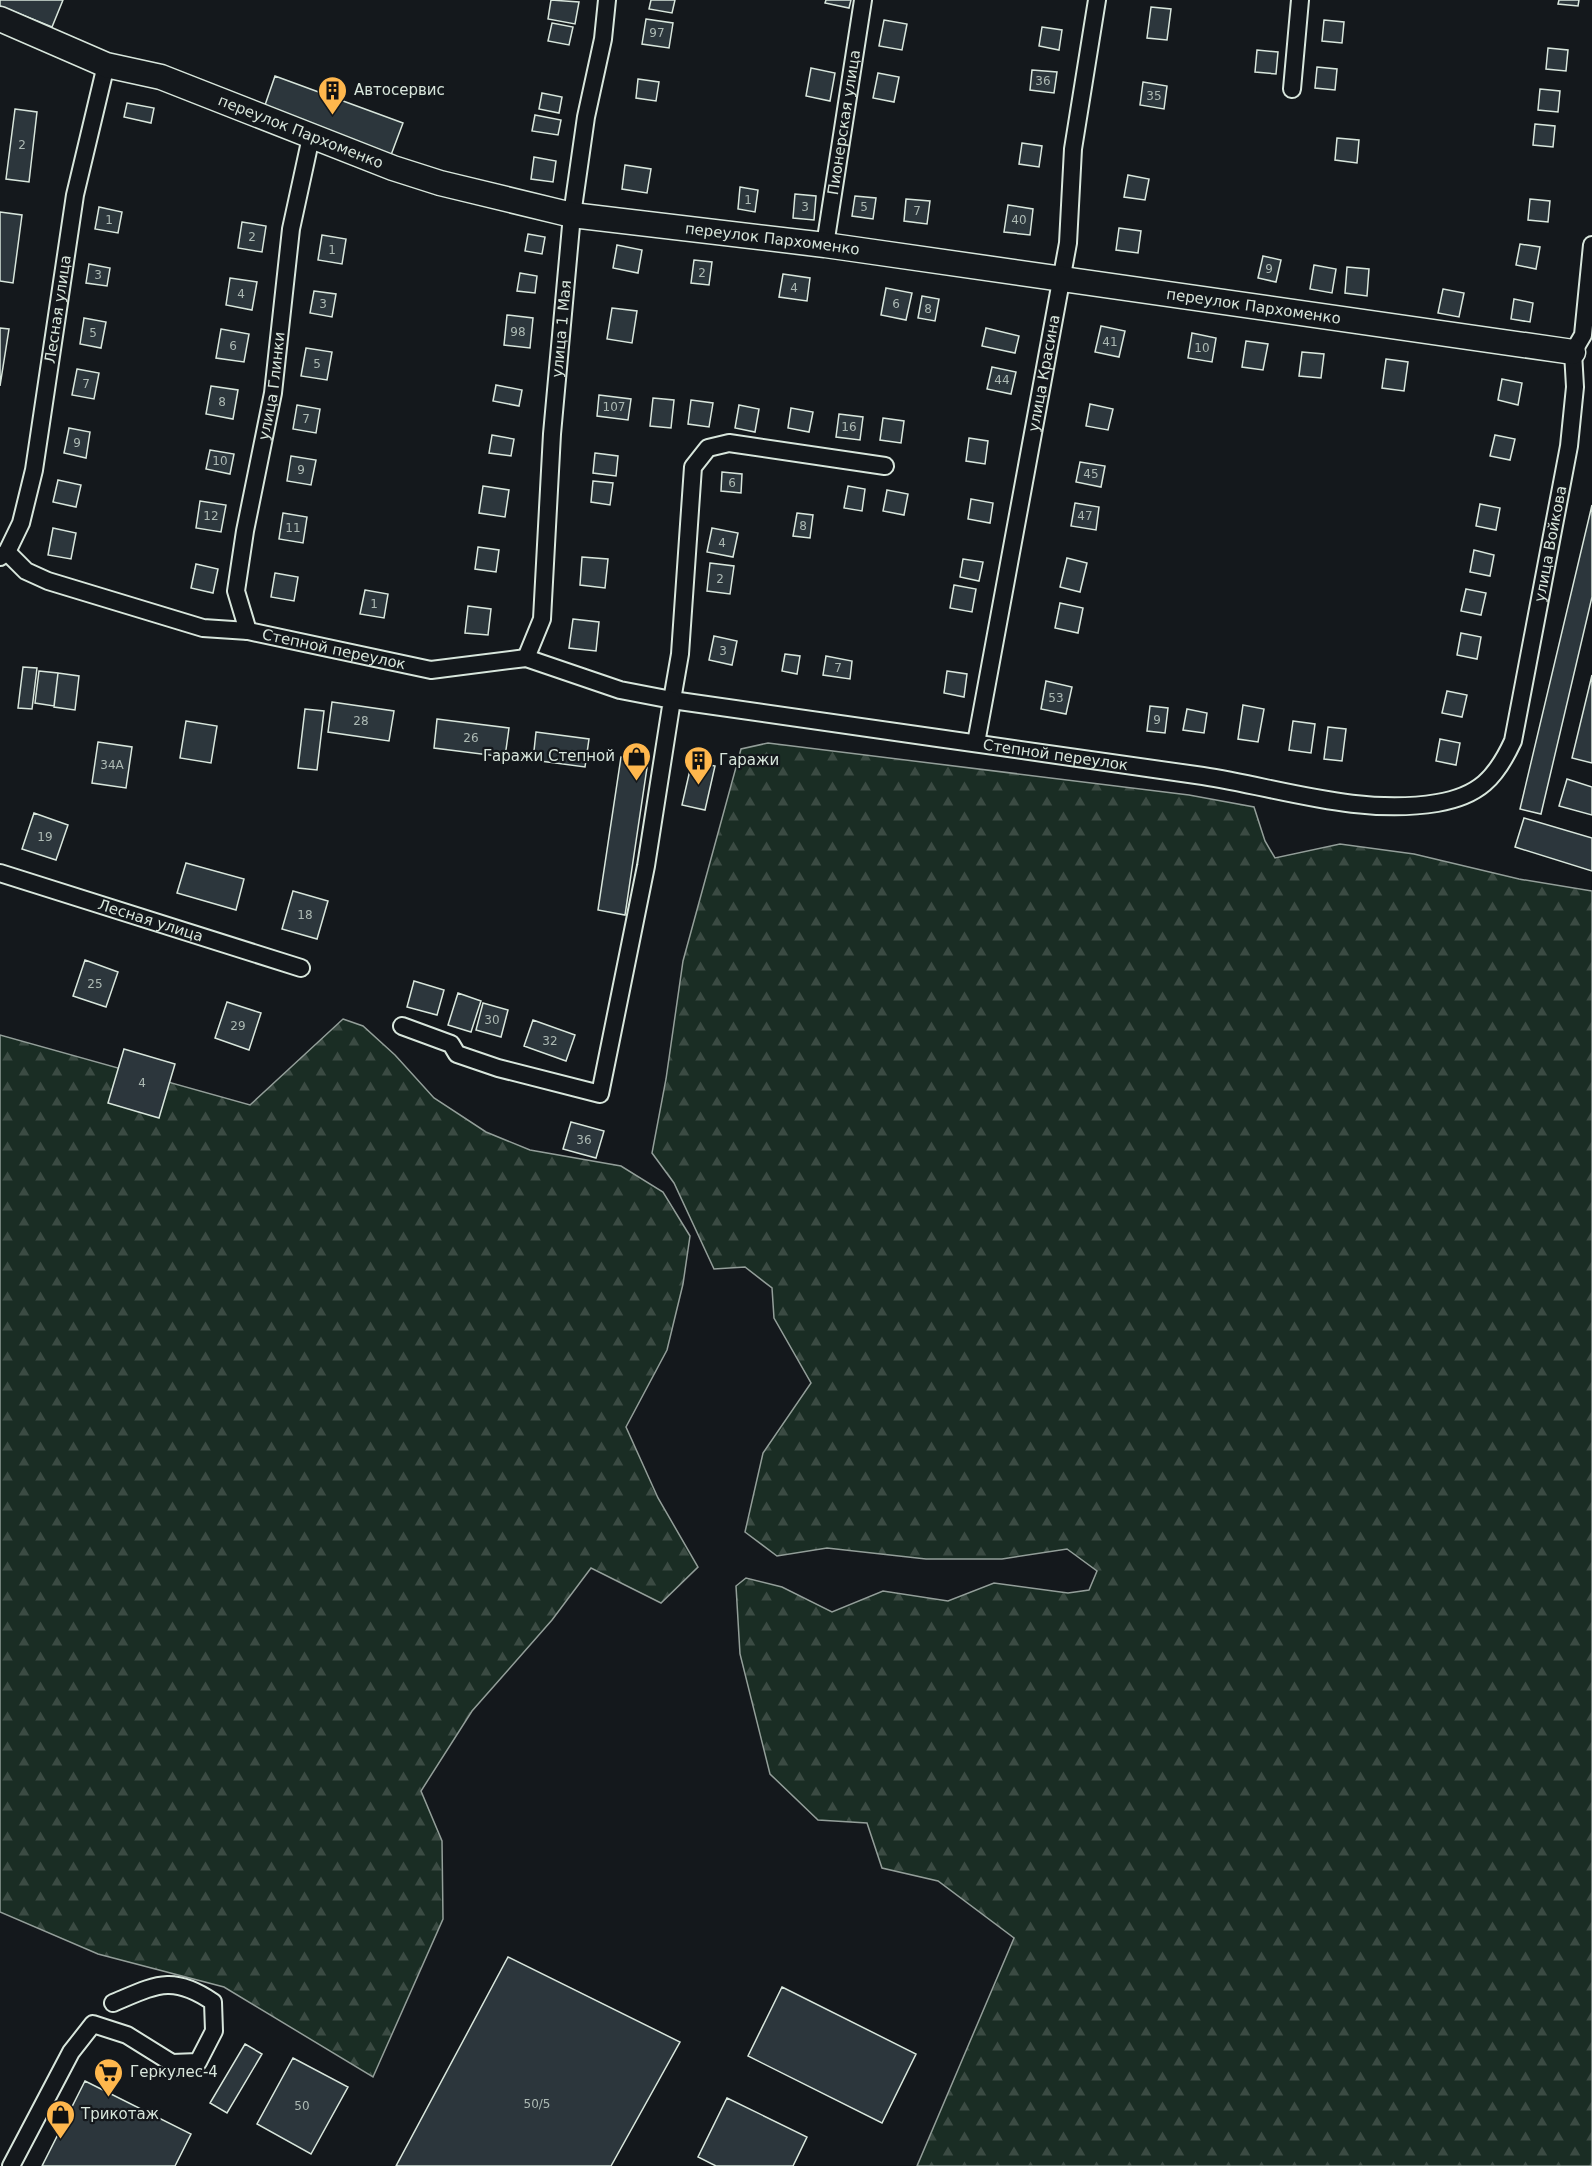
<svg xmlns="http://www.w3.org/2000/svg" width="1592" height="2166" font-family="'DejaVu Sans',sans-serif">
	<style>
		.forest { fill: url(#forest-firs); stroke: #939e99; stroke-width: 1.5 }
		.building { fill: #2c363c; stroke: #d8e6dc; stroke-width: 1.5 }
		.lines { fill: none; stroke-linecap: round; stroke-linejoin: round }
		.street-casing { stroke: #d8e6dc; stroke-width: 20 }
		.secondary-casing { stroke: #d8e6dc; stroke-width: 27 }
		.street { stroke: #14181c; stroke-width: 16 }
		.secondary { stroke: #14181c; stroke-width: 24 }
		.labels { text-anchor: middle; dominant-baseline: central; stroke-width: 4.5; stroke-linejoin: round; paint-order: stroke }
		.number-label { font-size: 12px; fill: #adbab4 }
		.poi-label { font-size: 15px; fill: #d8e6dc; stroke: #14181c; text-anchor: start }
		.street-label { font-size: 15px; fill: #d8e6dc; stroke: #14181c }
	</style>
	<defs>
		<pattern id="forest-firs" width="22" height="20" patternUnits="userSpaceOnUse" patternTransform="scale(1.5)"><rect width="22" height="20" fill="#1a2d24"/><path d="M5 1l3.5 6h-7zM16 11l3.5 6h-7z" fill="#3b4b43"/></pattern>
	</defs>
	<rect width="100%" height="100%" fill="#14181c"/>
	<path class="forest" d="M 768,743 L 1189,795 L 1254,807 L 1265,841 L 1275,858 L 1340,844 L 1414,854 L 1519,879 L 1592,891 L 1592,2166 L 917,2166 L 1014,1938 L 938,1881 L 882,1868 L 867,1823 L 818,1820 L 770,1774 L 740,1654 L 736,1586 L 746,1578 L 782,1587 L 832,1612 L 883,1591 L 948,1601 L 994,1583 L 1068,1593 L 1089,1590 L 1097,1571 L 1067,1549 L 1002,1559 L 926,1559 L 827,1548 L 777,1556 L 745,1532 L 763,1453 L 811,1383 L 774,1318 L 772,1288 L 745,1267 L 714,1269 L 674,1183 L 652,1153 L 666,1079 L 683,961 L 741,749 Z
		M 343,1019 L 363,1026 L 395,1055 L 434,1098 L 486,1132 L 530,1150 L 621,1166 L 663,1192 L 690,1236 L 683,1284 L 667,1350 L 626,1427 L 658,1498 L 698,1567 L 661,1603 L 591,1568 L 552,1620 L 472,1711 L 421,1791 L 442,1841 L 443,1919 L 373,2077 L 224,1987 L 98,1954 L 0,1912 L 0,1035 L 250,1105 Z"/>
	<path class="building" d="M 0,0 L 63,0 L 52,27 L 0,6 Z
		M 551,0 L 579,2 L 575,24 L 548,19 Z
		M 651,0 L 675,0 L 672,13 L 649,9 Z
		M 826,0 L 851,0 L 849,8 L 825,3 Z
		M 1559,0 L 1579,0 L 1578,6 L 1558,4 Z
		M 1151,7 L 1171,9 L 1167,40 L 1147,38 Z
		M 646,19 L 673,23 L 669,48 L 642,44 Z
		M 884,20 L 907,24 L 902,50 L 879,46 Z
		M 1324,20 L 1344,22 L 1342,43 L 1322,41 Z
		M 552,23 L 573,27 L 569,45 L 548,41 Z
		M 1042,27 L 1062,30 L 1059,50 L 1039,46 Z
		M 1548,48 L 1568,50 L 1566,71 L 1546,69 Z
		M 1257,50 L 1278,52 L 1276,74 L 1255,72 Z
		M 1317,67 L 1337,69 L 1335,90 L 1315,88 Z
		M 811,68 L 835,73 L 830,101 L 806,96 Z
		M 1032,70 L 1057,72 L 1054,93 L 1030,90 Z
		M 878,73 L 899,77 L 894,102 L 873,98 Z
		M 275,76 L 403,123 L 391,155 L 264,108 Z
		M 638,79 L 659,82 L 656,101 L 636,98 Z
		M 1143,82 L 1167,86 L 1164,109 L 1140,105 Z
		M 1540,89 L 1560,91 L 1558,112 L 1538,110 Z
		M 542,93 L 562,97 L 559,113 L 539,109 Z
		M 127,103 L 154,108 L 151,123 L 124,117 Z
		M 15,109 L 37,112 L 29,182 L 6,179 Z
		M 535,115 L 561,120 L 558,135 L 532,131 Z
		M 1535,124 L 1555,126 L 1553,147 L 1533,145 Z
		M 1337,138 L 1359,140 L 1357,163 L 1335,160 Z
		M 1022,143 L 1042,146 L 1039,167 L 1019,164 Z
		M 534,157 L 556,161 L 553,182 L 531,179 Z
		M 625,165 L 651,169 L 647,193 L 622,189 Z
		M 1128,175 L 1149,179 L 1145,200 L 1124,197 Z
		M 740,187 L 758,190 L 755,212 L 738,209 Z
		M 795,194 L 816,196 L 814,220 L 793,218 Z
		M 855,196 L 876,198 L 873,219 L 852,216 Z
		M 906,199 L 930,201 L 927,224 L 904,221 Z
		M 1530,199 L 1550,201 L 1548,222 L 1528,220 Z
		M 1008,205 L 1033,209 L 1030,235 L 1004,232 Z
		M 99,207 L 122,212 L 118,233 L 95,229 Z
		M 0,212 L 22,215 L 13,283 L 0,281 Z
		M 242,222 L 266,226 L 262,252 L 238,248 Z
		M 1119,228 L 1141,231 L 1138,253 L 1116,250 Z
		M 528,234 L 545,237 L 542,254 L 525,251 Z
		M 322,235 L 346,239 L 342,264 L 318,260 Z
		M 1520,244 L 1540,247 L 1536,269 L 1516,265 Z
		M 617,245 L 642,250 L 638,273 L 613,268 Z
		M 1263,256 L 1281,260 L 1276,282 L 1258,278 Z
		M 694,260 L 712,262 L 709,285 L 691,283 Z
		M 89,264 L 110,268 L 107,286 L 86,283 Z
		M 1314,265 L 1336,269 L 1332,293 L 1310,289 Z
		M 1347,267 L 1369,269 L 1367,296 L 1345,293 Z
		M 520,273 L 537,276 L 535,293 L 517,291 Z
		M 783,274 L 810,278 L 807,301 L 779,297 Z
		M 230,278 L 257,282 L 252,310 L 226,305 Z
		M 886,288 L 912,293 L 906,320 L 881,315 Z
		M 1443,289 L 1464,293 L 1459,317 L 1438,313 Z
		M 314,291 L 336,294 L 332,317 L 310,313 Z
		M 922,296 L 939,299 L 935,321 L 918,318 Z
		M 1514,299 L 1533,303 L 1530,322 L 1511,319 Z
		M 612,308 L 637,311 L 632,343 L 607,339 Z
		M 507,315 L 533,318 L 530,348 L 504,345 Z
		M 84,318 L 106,322 L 101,348 L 80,344 Z
		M 1101,326 L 1125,331 L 1119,357 L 1095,352 Z
		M 0,328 L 9,329 L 0,386 Z
		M 986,328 L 1019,336 L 1015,353 L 982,346 Z
		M 221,329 L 249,334 L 244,362 L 216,358 Z
		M 1192,333 L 1216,338 L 1212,362 L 1188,358 Z
		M 1246,341 L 1268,344 L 1263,370 L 1242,367 Z
		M 306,348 L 332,352 L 327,380 L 301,376 Z
		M 1302,352 L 1324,354 L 1321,378 L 1299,376 Z
		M 1386,359 L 1408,362 L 1404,391 L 1382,388 Z
		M 992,367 L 1016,372 L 1011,394 L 987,389 Z
		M 77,369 L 99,373 L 94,399 L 72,395 Z
		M 1502,379 L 1522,383 L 1518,405 L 1498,400 Z
		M 496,385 L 522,390 L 519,406 L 493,401 Z
		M 211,386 L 238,390 L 233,419 L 206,414 Z
		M 599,395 L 631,399 L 628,420 L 597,416 Z
		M 653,398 L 674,400 L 671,428 L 650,426 Z
		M 691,400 L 713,403 L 709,427 L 688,424 Z
		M 1090,404 L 1113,409 L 1108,430 L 1086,426 Z
		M 297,405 L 320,409 L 316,433 L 293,429 Z
		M 739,405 L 759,409 L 755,432 L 735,428 Z
		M 791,408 L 813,412 L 809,432 L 788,428 Z
		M 839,414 L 863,417 L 860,440 L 836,437 Z
		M 883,418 L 904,421 L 901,443 L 880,440 Z
		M 69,428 L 90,432 L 86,458 L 64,453 Z
		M 492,435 L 514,439 L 511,456 L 489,453 Z
		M 1495,435 L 1515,439 L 1510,460 L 1490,456 Z
		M 969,438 L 988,441 L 985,464 L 966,461 Z
		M 210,450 L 234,454 L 230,474 L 206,469 Z
		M 595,453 L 618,456 L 616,476 L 593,473 Z
		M 291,456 L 316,460 L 311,485 L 287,481 Z
		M 1080,462 L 1105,466 L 1101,487 L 1076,482 Z
		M 722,472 L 742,474 L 741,493 L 721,491 Z
		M 58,480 L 81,485 L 76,507 L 53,502 Z
		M 593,481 L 613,483 L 610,505 L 591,502 Z
		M 483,486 L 509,490 L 505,517 L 479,513 Z
		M 848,486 L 865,489 L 862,511 L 844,508 Z
		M 887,490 L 908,494 L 904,515 L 883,511 Z
		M 971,499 L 993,503 L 990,523 L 968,519 Z
		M 200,501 L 226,505 L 221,532 L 196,528 Z
		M 1075,503 L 1099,507 L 1096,530 L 1071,526 Z
		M 1480,504 L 1500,508 L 1496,530 L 1476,526 Z
		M 1592,505 L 1592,597 L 1541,814 L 1520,809 Z
		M 283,513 L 307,517 L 303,543 L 279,539 Z
		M 797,513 L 813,515 L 810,538 L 793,536 Z
		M 53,528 L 76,533 L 71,559 L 48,555 Z
		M 712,528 L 738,533 L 733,557 L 707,552 Z
		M 478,547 L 499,550 L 496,572 L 475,569 Z
		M 1474,550 L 1494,555 L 1490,576 L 1470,572 Z
		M 582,557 L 608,559 L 605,588 L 580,585 Z
		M 1067,558 L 1087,563 L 1080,592 L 1060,587 Z
		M 963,559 L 983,562 L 979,581 L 960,577 Z
		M 710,563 L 734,566 L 730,594 L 707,591 Z
		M 196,564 L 218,569 L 213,593 L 191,588 Z
		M 275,573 L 298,577 L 294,601 L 271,597 Z
		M 954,585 L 976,589 L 972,612 L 950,608 Z
		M 1466,589 L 1486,593 L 1481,615 L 1461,611 Z
		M 365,590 L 388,594 L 384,618 L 360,614 Z
		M 1060,603 L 1083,608 L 1078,633 L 1055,628 Z
		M 468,606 L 491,609 L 488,635 L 465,633 Z
		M 573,619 L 599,622 L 596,651 L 569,648 Z
		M 1461,633 L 1481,637 L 1477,659 L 1457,655 Z
		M 714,636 L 737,641 L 732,665 L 709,660 Z
		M 785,654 L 800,656 L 797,674 L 782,671 Z
		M 826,656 L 852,661 L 850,679 L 823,675 Z
		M 23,667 L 37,668 L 32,709 L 18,708 Z
		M 39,671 L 58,673 L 54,706 L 35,703 Z
		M 947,671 L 967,674 L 964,697 L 944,693 Z
		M 58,673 L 79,676 L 75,710 L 54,707 Z
		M 1592,675 L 1592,763 L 1572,758 Z
		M 1046,681 L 1072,687 L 1066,714 L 1041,709 Z
		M 1447,691 L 1467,695 L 1462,717 L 1442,713 Z
		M 332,702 L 394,711 L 389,741 L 328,732 Z
		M 1243,705 L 1264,709 L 1258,742 L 1238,739 Z
		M 1150,706 L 1168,708 L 1165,733 L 1147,731 Z
		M 305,709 L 324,711 L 317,770 L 298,768 Z
		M 1187,709 L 1207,713 L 1204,733 L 1183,730 Z
		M 437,719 L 509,728 L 505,757 L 434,748 Z
		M 186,721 L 217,726 L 211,763 L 180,758 Z
		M 1293,721 L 1315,724 L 1311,753 L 1289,750 Z
		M 1328,727 L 1346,729 L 1342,761 L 1324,759 Z
		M 536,732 L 589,739 L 585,767 L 533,760 Z
		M 1440,739 L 1460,743 L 1456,765 L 1436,761 Z
		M 98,742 L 132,747 L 126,788 L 92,783 Z
		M 621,757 L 648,761 L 625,915 L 598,910 Z
		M 692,761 L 715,766 L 705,810 L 682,805 Z
		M 1567,779 L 1592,787 L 1592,815 L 1559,806 Z
		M 34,813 L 68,825 L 56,860 L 22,849 Z
		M 1524,818 L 1592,838 L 1592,871 L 1515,847 Z
		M 186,863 L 244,879 L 236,910 L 177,893 Z
		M 293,891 L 328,901 L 317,939 L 282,929 Z
		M 85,960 L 118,972 L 106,1007 L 73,996 Z
		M 414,981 L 444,990 L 437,1015 L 407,1007 Z
		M 458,993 L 481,1001 L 471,1032 L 448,1025 Z
		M 227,1002 L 261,1013 L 249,1050 L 215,1038 Z
		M 483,1003 L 508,1010 L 501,1037 L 476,1030 Z
		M 533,1020 L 575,1035 L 566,1061 L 524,1046 Z
		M 124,1049 L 175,1064 L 159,1118 L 108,1103 Z
		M 571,1122 L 604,1131 L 596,1158 L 563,1149 Z
		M 508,1957 L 680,2042 L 611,2166 L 396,2166 Z
		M 782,1987 L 916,2054 L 882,2123 L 748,2056 Z
		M 245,2044 L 262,2054 L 227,2113 L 210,2103 Z
		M 293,2058 L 348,2087 L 311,2154 L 257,2124 Z
		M 85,2081 L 191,2134 L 175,2166 L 42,2166 Z
		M 727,2098 L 807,2137 L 793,2166 L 716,2166 L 698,2157 Z"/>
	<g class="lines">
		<defs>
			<g id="street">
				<path d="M 1292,89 L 1300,0"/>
				<path id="s1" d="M 825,245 L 863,0"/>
				<path id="s2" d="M 885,466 L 729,443 L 708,448 L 693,467 L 680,654 L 672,700 C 849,725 1026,751 1203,776 C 1280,788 1359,816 1437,803 C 1479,796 1496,778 1513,741 L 1569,446 L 1575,387 L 1573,352 L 1583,335 L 1592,245"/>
				<path id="s3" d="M 7,552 L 26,571 L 48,581 L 203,628 L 248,631 L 431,670 L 526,658 L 620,690 L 672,700 L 646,866 L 600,1094 L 498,1068 L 457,1054 L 451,1044 L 402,1026"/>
				<path id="s4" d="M 0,557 L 7,552 L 21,523 L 34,470 L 75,195 L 106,65"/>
				<path id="s5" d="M 248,631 L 236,591 L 245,531 L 273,393 L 291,229 L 311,137"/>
				<path id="s6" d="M 526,658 L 542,619 L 552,434 L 572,215 L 586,117 L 603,39 L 607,0"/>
				<path id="s7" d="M 976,743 L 1068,243 L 1073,149 L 1097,0"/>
				<path id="s8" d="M 0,873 L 301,968"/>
				<path d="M 11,2166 L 71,2052 L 93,2024 L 127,2035 L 172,2063 L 198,2062 L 214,2031 L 213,2002 C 172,1974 156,1985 113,2003"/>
			</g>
			<g id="secondary">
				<path id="s9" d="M 0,19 L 106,65 L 161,77 L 393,168 L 440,183 L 572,215 L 825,245 L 1573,352"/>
			</g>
		</defs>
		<use href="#street" class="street-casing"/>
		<use href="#secondary" class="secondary-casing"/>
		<use href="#street" class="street"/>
		<use href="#secondary" class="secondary"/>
	</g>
	<defs>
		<symbol id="building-pin" viewBox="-11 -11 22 30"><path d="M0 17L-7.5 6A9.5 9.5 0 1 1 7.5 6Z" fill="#ffb74d" stroke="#14181c"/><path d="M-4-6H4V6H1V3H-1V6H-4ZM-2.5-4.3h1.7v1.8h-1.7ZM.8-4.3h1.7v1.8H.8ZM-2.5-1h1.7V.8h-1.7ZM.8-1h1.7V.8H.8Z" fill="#111"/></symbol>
		<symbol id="shop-pin" viewBox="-11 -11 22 30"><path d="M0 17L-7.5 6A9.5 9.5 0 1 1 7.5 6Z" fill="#ffb74d" stroke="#14181c"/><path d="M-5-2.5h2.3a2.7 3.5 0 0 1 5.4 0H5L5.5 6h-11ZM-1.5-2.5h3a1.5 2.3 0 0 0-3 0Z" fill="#111"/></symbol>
		<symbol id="supermarket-pin" viewBox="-11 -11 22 30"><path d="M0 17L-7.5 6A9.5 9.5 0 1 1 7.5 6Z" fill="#ffb74d" stroke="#14181c"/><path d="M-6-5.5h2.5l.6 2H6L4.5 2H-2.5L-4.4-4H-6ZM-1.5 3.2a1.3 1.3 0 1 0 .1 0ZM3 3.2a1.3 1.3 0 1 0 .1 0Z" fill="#111"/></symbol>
	</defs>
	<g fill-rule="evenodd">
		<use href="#building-pin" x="316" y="74" width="33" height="45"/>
		<use href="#shop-pin" x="620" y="740" width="33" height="45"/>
		<use href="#building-pin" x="682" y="744" width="33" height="45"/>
		<use href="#supermarket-pin" x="92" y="2056" width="33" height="45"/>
		<use href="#shop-pin" x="44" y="2098" width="33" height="45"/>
	</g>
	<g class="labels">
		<g class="number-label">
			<text x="657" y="33">97</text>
			<text x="1043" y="81">36</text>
			<text x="1154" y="96">35</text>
			<text x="22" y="145">2</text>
			<text x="748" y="200">1</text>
			<text x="805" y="207">3</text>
			<text x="864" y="207">5</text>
			<text x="917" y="211">7</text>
			<text x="109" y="220">1</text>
			<text x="1019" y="220">40</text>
			<text x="252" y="237">2</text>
			<text x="332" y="250">1</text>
			<text x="1269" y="269">9</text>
			<text x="702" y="273">2</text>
			<text x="98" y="275">3</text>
			<text x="794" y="288">4</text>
			<text x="241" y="294">4</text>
			<text x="323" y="304">3</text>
			<text x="896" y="304">6</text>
			<text x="928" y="309">8</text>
			<text x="518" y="332">98</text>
			<text x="93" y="333">5</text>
			<text x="1110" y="342">41</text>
			<text x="233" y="346">6</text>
			<text x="1202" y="348">10</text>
			<text x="317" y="364">5</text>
			<text x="1002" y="380">44</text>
			<text x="86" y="384">7</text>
			<text x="222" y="402">8</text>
			<text x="614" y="407">107</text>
			<text x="306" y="419">7</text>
			<text x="849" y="427">16</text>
			<text x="77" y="443">9</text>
			<text x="220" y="461">10</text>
			<text x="301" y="470">9</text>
			<text x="1091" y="474">45</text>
			<text x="732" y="483">6</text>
			<text x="211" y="516">12</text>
			<text x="1085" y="516">47</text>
			<text x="803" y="526">8</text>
			<text x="293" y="528">11</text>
			<text x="722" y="543">4</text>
			<text x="720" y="579">2</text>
			<text x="374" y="604">1</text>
			<text x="723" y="651">3</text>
			<text x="838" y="668">7</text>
			<text x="1056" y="698">53</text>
			<text x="1157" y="720">9</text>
			<text x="361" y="721">28</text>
			<text x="471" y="738">26</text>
			<text x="112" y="765">34А</text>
			<text x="45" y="837">19</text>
			<text x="305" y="915">18</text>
			<text x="95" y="984">25</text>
			<text x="492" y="1020">30</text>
			<text x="238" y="1026">29</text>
			<text x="550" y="1041">32</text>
			<text x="142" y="1083">4</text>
			<text x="584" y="1140">36</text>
			<text x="537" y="2104">50/5</text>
			<text x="302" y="2106">50</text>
		</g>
		<g class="poi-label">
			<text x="354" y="90">Автосервис</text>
			<text x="615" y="756" text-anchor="end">Гаражи Степной</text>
			<text x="719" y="760">Гаражи</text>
			<text x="130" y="2072">Геркулес-4</text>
			<text x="81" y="2114">Трикотаж</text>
		</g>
		<g class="street-label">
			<text stroke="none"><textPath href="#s1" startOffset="124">Пионерская улица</textPath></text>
			<text stroke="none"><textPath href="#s9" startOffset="322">переулок Пархоменко</textPath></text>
			<text stroke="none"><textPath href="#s9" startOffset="808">переулок Пархоменко</textPath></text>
			<text stroke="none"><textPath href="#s9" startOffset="1294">переулок Пархоменко</textPath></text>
			<text stroke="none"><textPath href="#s4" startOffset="258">Лесная улица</textPath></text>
			<text stroke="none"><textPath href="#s6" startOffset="333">улица 1 Мая</textPath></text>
			<text stroke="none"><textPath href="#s7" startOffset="376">улица Красина</textPath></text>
			<text stroke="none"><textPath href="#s5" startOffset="250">улица Глинки</textPath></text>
			<text stroke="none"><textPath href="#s2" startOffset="1515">улица Войкова</textPath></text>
			<text stroke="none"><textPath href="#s3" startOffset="346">Степной переулок</textPath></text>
			<text stroke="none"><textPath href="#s2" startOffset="825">Степной переулок</textPath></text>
			<text stroke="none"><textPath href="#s8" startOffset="158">Лесная улица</textPath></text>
		</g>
	</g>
</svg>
